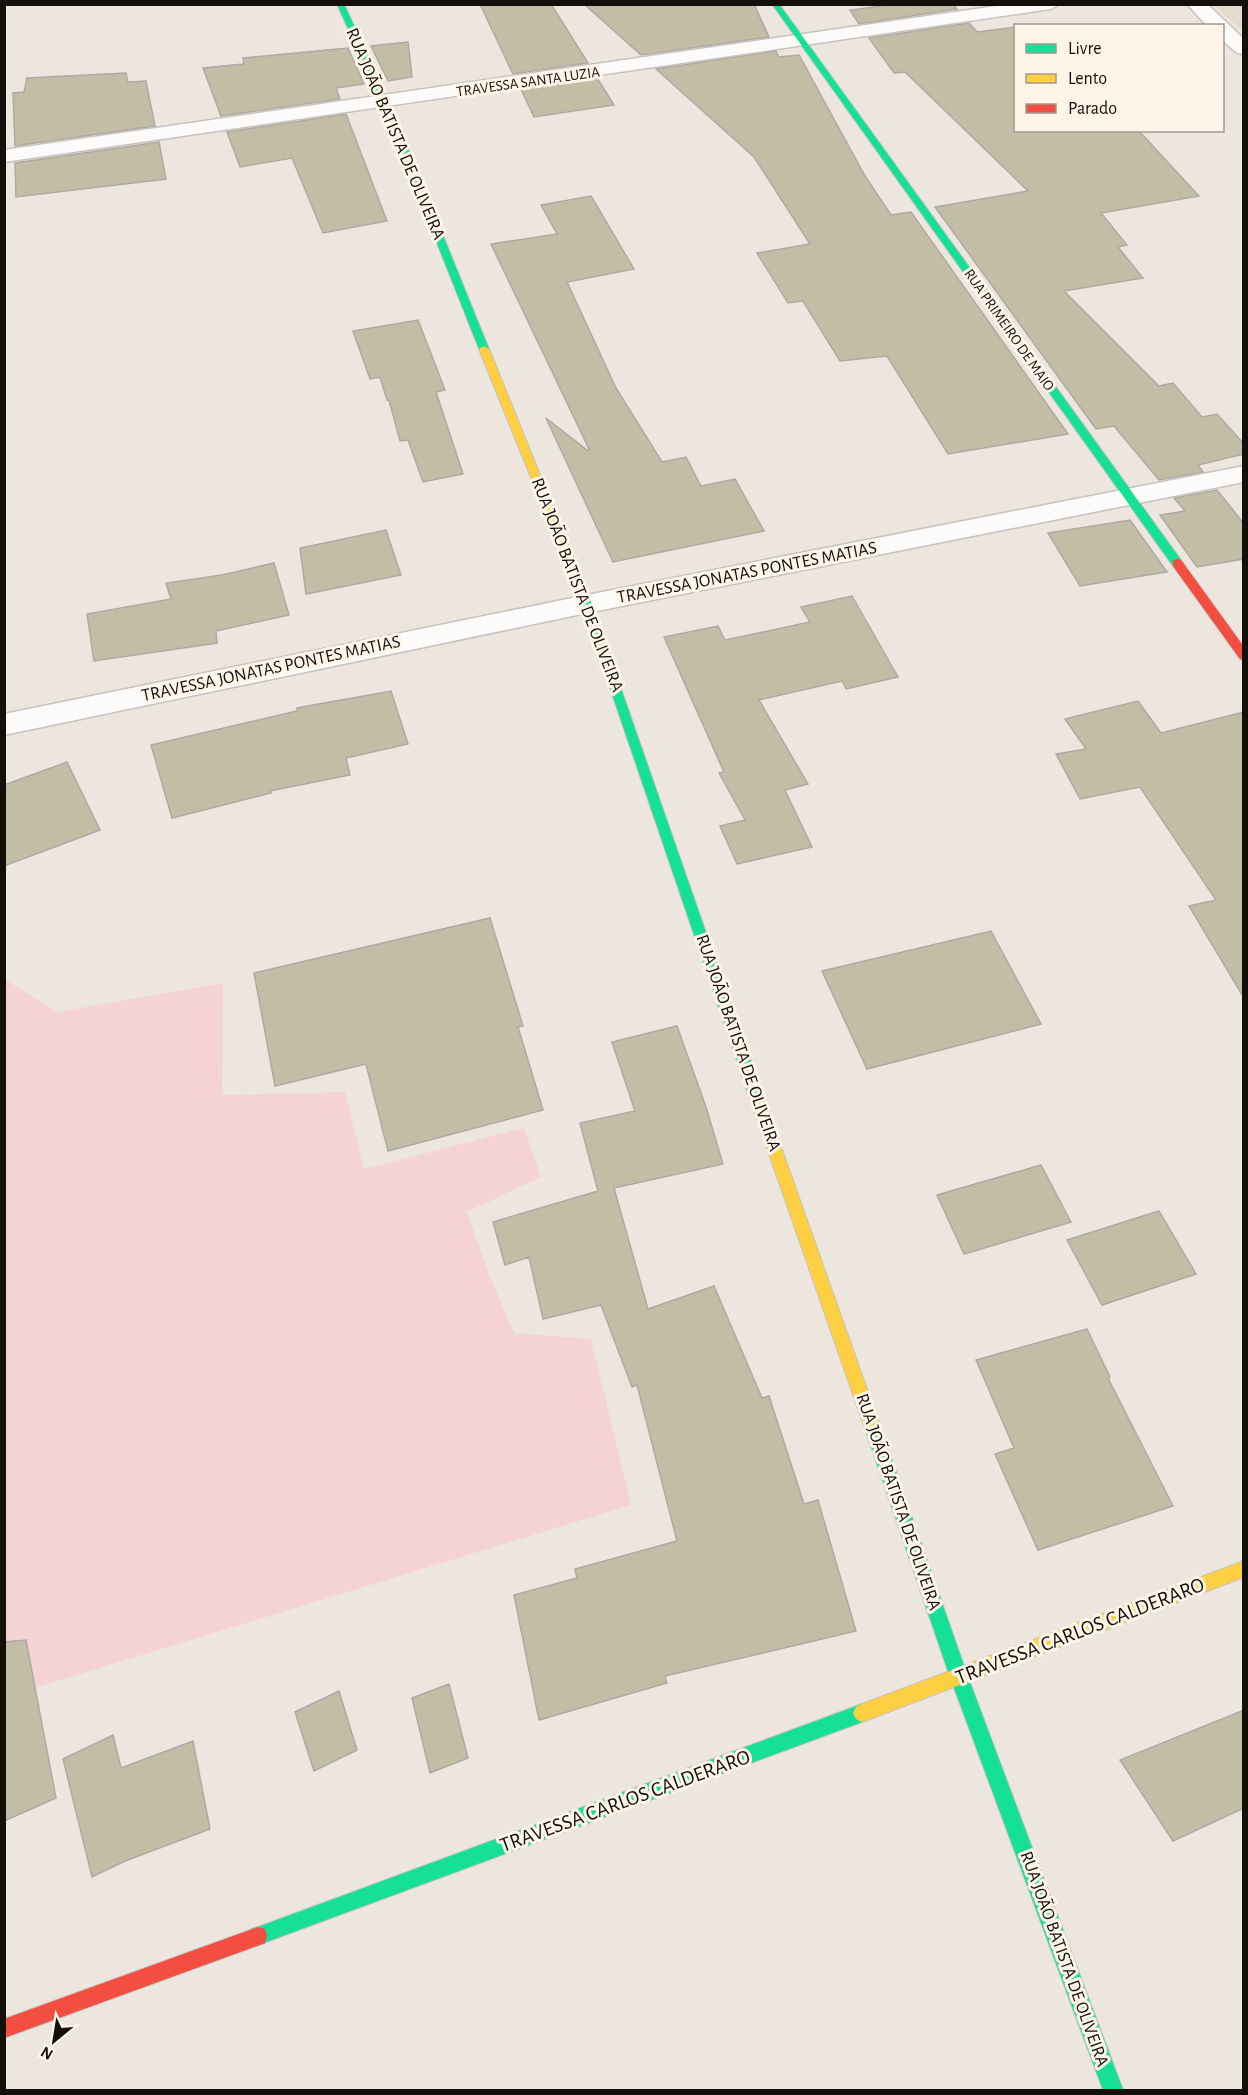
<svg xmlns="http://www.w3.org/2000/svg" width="1248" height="2095" font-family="'Alegreya Sans',sans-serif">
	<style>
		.built { fill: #e4dacd }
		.green { fill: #f5d3d3 }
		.building { fill: #c3bda6; stroke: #adaaa5; stroke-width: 1.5 }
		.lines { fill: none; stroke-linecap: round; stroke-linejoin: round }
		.street-casing { stroke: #c7c2bd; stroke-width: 3 }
		.fast-casing { stroke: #c7c2bd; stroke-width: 2 }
		.slow-casing { stroke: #c7c2bd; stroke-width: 2 }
		.jam-casing { stroke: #c7c2bd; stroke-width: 2 }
		.street { fill: #fcfbfa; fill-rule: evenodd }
		.fast { fill: #16e098; fill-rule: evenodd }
		.slow { fill: #ffcf43; fill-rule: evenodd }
		.jam { fill: #f24e42; fill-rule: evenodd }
		.labels { text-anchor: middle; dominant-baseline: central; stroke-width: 6; stroke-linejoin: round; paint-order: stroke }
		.far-street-label { font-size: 15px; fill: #13100c; stroke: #fff4e8 }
		.street-label { font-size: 18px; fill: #13100c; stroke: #fff4e8 }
		.near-street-label { font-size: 21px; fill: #13100c; stroke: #fff4e8 }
	</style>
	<rect width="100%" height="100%" fill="#ece6df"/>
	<path class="built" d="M 1213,5 L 1243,5 L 1243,31 Z"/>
	<path class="green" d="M 4,979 L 58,1012 L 223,983 L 222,1095 L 345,1092 L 364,1169 L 524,1128 L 541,1177 L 467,1212 L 488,1272 L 514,1333 L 591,1339 L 631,1505 L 5,1697 Z"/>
	<path class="building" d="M 480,4 L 551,4 L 588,63 L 513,74 Z
		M 584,4 L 754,4 L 769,37 L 641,55 Z
		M 898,4 L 952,4 L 957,9 L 859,24 L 850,10 Z
		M 969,23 L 977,32 L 1016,27 L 1016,130 L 1138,130 L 1199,196 L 1101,213 L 1127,245 L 1118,247 L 1143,278 L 1064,291 L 1159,386 L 1173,383 L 1202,417 L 1217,414 L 1244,444 L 1244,454 L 1198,465 L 1203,472 L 1159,480 L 1114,426 L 1096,429 L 935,207 L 1028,191 L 905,72 L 894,73 L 869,38 Z
		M 408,42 L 412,77 L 388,81 L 371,46 Z
		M 348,48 L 364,84 L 336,88 L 340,99 L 221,116 L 203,68 L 244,64 L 243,58 Z
		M 776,51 L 779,57 L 799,55 L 865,176 L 891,215 L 911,212 L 1068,434 L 948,454 L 887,356 L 840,361 L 803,301 L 788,303 L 757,253 L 810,244 L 754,157 L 656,69 Z
		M 126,73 L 128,82 L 146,81 L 155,126 L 15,146 L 13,93 L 24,92 L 27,78 Z
		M 597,78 L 614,105 L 534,117 L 521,89 Z
		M 346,114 L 387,221 L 323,233 L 292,158 L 240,167 L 227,132 Z
		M 159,142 L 166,179 L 16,197 L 15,163 Z
		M 591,196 L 634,269 L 567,282 L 616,388 L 662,462 L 686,457 L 701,486 L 735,479 L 764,531 L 613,562 L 546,418 L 587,450 L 589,449 L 491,244 L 557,234 L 541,205 Z
		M 418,320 L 445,390 L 436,392 L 463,474 L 423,482 L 408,440 L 400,441 L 389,400 L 387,400 L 380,377 L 370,379 L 353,331 Z
		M 1217,490 L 1244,524 L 1244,559 L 1197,567 L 1160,515 L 1185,511 L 1174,498 Z
		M 1130,520 L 1167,572 L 1080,586 L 1048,533 Z
		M 386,530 L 401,575 L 306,594 L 300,548 Z
		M 274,563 L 289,615 L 216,631 L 217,643 L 94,661 L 87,614 L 171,599 L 166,583 L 222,575 Z
		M 852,596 L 898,677 L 846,689 L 842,681 L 759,700 L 808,784 L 785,790 L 812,847 L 737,864 L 720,826 L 745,820 L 719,773 L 724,772 L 664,637 L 718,626 L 725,640 L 810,622 L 801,607 Z
		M 391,691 L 408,744 L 346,758 L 350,775 L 270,791 L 271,793 L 172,818 L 151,745 L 297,711 L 297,708 Z
		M 1138,701 L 1161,733 L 1244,712 L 1244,998 L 1189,906 L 1216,900 L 1140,787 L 1080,799 L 1056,754 L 1086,749 L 1065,719 Z
		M 67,762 L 100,830 L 4,866 L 4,785 Z
		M 490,918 L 523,1026 L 518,1027 L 543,1110 L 388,1151 L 366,1064 L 275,1086 L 254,973 Z
		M 991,931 L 1041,1024 L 867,1069 L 822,971 Z
		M 677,1026 L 706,1107 L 723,1164 L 614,1188 L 648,1309 L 714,1286 L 762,1398 L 769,1396 L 804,1504 L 818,1500 L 856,1631 L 665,1676 L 667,1683 L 539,1720 L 514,1595 L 577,1578 L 575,1569 L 677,1541 L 637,1385 L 632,1387 L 601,1305 L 543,1319 L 529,1257 L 505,1265 L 493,1222 L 598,1191 L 580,1123 L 635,1111 L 612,1042 Z
		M 1041,1165 L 1071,1222 L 964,1254 L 937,1195 Z
		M 1159,1211 L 1196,1274 L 1102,1305 L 1067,1240 Z
		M 1087,1329 L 1110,1377 L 1108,1378 L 1173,1506 L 1038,1550 L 995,1454 L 1014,1448 L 976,1360 Z
		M 26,1640 L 56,1798 L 4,1821 L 4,1642 Z
		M 449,1684 L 468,1758 L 430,1773 L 412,1698 Z
		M 339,1691 L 357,1750 L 314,1771 L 295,1712 Z
		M 1244,1710 L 1244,1808 L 1173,1841 L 1120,1760 Z
		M 113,1735 L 121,1768 L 193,1741 L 210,1829 L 125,1861 L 92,1877 L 63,1759 Z"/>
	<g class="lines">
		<defs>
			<path id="street" d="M 1010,4 L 1060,4 L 1051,9 L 4,162 L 4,150 Z
				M 1187,4 L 1207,4 L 1244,39 L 1244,54 L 1237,53 L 1222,40 L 1222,26 L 1207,26 Z
				M 1244,466 L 1244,482 L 587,613 L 4,735 L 4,714 L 587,595 Z"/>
			<path id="fast" d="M 337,4 L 344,4 L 389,102 L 489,349 L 487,351 L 479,349 L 381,102 Z
				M 772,4 L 779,4 L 1181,560 L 1181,566 L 1173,566 Z
				M 582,587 L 587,591 L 765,1102 L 763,1106 L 758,1108 L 753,1106 L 751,1102 L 577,591 Z
				M 871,1415 L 877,1417 L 879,1423 L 968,1677 L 1123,2090 L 1103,2090 L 950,1677 L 863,1423 L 865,1417 Z
				M 862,1704 L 868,1707 L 871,1713 L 868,1719 L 862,1722 L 258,1945 L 251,1943 L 249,1936 L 251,1929 L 258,1927 Z"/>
			<path id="slow" d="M 484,346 L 489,349 L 587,591 L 586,594 L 578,594 L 577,591 L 479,349 Z
				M 758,1096 L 763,1098 L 765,1102 L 879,1423 L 877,1429 L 871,1431 L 865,1429 L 863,1423 L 751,1102 L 753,1098 Z
				M 1244,1561 L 1244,1577 L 862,1722 L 856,1719 L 853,1713 L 856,1707 L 862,1704 Z"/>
			<path id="jam" d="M 1177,559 L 1181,560 L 1244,647 L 1244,660 L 1240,659 L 1173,566 L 1173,560 Z
				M 258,1927 L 265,1929 L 267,1936 L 265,1943 L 4,2038 L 4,2019 Z"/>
		</defs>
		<use href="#street" class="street-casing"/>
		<use href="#fast" class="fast-casing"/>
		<use href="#slow" class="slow-casing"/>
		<use href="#jam" class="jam-casing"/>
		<use href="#street" class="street"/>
		<use href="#fast" class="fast"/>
		<use href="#slow" class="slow"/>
		<use href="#jam" class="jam"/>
	</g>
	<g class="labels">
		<g class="far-street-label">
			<text transform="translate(528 82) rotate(-8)">TRAVESSA SANTA LUZIA</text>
			<text transform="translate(1009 330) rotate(55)">RUA PRIMEIRO DE MAIO</text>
		</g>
		<g class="street-label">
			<text transform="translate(395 134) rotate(67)">RUA JOÃO BATISTA DE OLIVEIRA</text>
			<text transform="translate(747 573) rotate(-11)">TRAVESSA JONATAS PONTES MATIAS</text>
			<text transform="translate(577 585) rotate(69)">RUA JOÃO BATISTA DE OLIVEIRA</text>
			<text transform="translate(271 669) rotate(-12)">TRAVESSA JONATAS PONTES MATIAS</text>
			<text transform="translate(738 1043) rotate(71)">RUA JOÃO BATISTA DE OLIVEIRA</text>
			<text transform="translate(898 1502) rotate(71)">RUA JOÃO BATISTA DE OLIVEIRA</text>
			<text transform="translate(1064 1959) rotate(70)">RUA JOÃO BATISTA DE OLIVEIRA</text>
		</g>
		<g class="near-street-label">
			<text transform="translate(1080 1631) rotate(-21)">TRAVESSA CARLOS CALDERARO</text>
			<text transform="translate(625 1801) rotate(-20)">TRAVESSA CARLOS CALDERARO</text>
		</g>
	</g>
	<rect width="1248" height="2095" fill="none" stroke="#13100c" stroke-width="12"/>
	<rect x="1014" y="24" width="210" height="108" fill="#fff4e8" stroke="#a19990" stroke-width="1.5"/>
	<rect x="1026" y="44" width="30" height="9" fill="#16e098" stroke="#a19990" stroke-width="1.5"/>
	<text x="1068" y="54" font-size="18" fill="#13100c">Livre</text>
	<rect x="1026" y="74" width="30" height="9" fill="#ffcf43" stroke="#a19990" stroke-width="1.5"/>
	<text x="1068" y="84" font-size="18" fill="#13100c">Lento</text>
	<rect x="1026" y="104" width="30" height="9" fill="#f24e42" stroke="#a19990" stroke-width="1.5"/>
	<text x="1068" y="114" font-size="18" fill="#13100c">Parado</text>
	<g transform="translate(54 2041) rotate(210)" stroke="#fff4e8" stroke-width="4.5" paint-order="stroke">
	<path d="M0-4.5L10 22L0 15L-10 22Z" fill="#13100c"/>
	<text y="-9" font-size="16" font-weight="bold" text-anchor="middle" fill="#13100c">N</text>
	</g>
</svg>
